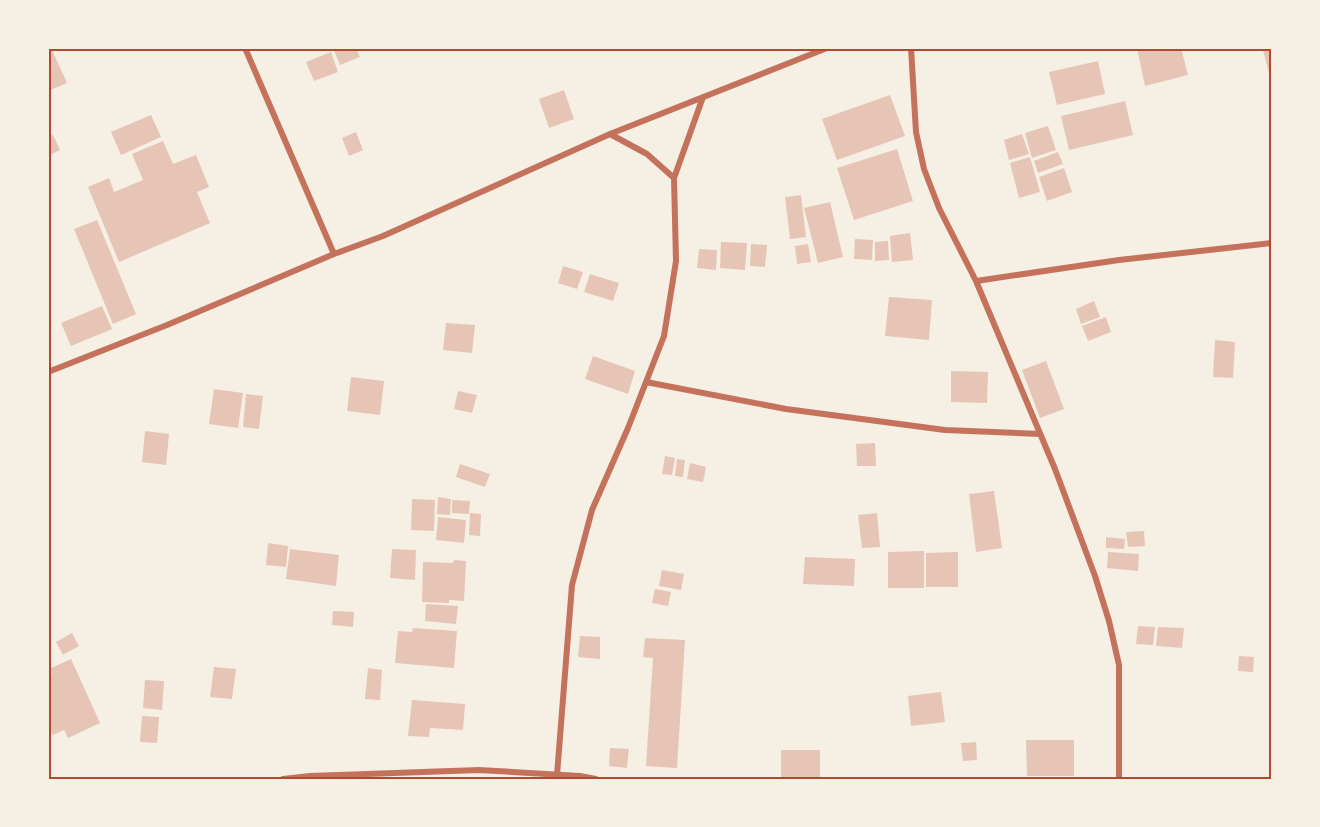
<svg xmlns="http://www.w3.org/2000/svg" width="1320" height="827" font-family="Signika,sans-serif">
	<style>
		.building { fill: #e6c5b7 }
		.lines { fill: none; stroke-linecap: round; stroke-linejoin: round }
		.minor { stroke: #c5725c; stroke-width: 6 }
		.neatline { fill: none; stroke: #b5482f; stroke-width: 2 }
	</style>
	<rect width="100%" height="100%" fill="#f6efe4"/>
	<path class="building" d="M 48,48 L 51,48 L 67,83 L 48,91 Z
		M 333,48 L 356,48 L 360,57 L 340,65 Z
		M 1137,48 L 1181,48 L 1188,75 L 1145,86 Z
		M 1270,48 L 1272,48 L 1272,72 L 1269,73 L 1263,50 Z
		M 331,52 L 338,72 L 314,81 L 306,62 Z
		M 1098,61 L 1105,94 L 1057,105 L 1049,72 Z
		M 564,90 L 574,119 L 549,128 L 539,99 Z
		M 890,95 L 905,136 L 837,160 L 822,119 Z
		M 1125,101 L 1133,135 L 1069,150 L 1061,116 Z
		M 151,115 L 161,137 L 121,155 L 111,132 Z
		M 1048,126 L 1056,150 L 1032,158 L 1025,133 Z
		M 356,132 L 363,150 L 349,156 L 342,138 Z
		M 1022,134 L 1029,154 L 1009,160 L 1004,140 Z
		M 53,135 L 60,150 L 48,156 L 48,137 Z
		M 163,141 L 173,164 L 196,155 L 209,187 L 197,192 L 210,223 L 119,262 L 88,187 L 109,178 L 114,192 L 143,180 L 132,154 Z
		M 897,149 L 913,201 L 854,220 L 837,168 Z
		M 1058,152 L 1063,164 L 1038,173 L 1034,161 Z
		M 1030,157 L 1040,192 L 1019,198 L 1010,163 Z
		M 1064,168 L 1072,192 L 1047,201 L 1039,177 Z
		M 801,195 L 806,237 L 790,239 L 785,197 Z
		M 830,202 L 843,257 L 818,263 L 804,208 Z
		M 97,220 L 136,314 L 113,324 L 74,229 Z
		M 910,233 L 913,260 L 892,262 L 890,236 Z
		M 855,239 L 873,240 L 872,260 L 854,259 Z
		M 888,241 L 889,260 L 875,261 L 875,242 Z
		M 721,242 L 747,243 L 745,270 L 720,268 Z
		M 751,244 L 767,245 L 765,267 L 750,266 Z
		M 808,244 L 811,262 L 797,264 L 795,246 Z
		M 699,249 L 717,250 L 716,270 L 697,268 Z
		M 563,266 L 583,272 L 577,289 L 558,283 Z
		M 590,274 L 619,283 L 613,301 L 584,292 Z
		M 889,297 L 932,300 L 929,340 L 885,336 Z
		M 1094,301 L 1100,317 L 1081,324 L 1076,309 Z
		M 102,306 L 112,329 L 71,346 L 61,323 Z
		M 1106,317 L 1111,332 L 1088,341 L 1082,326 Z
		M 446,323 L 475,325 L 472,353 L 443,350 Z
		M 1215,340 L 1235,342 L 1233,378 L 1213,377 Z
		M 593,356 L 635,371 L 628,394 L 585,379 Z
		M 1046,361 L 1064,409 L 1040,418 L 1022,370 Z
		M 951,371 L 988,372 L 987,403 L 951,402 Z
		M 351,377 L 384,381 L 380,415 L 347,411 Z
		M 214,389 L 243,393 L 238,428 L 209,424 Z
		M 458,391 L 477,395 L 472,413 L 454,409 Z
		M 246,394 L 263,396 L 259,429 L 243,427 Z
		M 145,431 L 169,434 L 166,465 L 142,462 Z
		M 875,443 L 876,466 L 857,466 L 856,444 Z
		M 665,456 L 675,458 L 672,475 L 662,474 Z
		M 677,459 L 685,460 L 683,477 L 675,476 Z
		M 690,463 L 706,467 L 703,482 L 687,479 Z
		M 460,464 L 490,474 L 485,487 L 456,477 Z
		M 994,491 L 1002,548 L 976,552 L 969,494 Z
		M 438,497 L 451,499 L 450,515 L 437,514 Z
		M 412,499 L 435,500 L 434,531 L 411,530 Z
		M 452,500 L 470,501 L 469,514 L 452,513 Z
		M 470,513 L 481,514 L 480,536 L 469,535 Z
		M 877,513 L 880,547 L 862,548 L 858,515 Z
		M 438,517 L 466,520 L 464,543 L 436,540 Z
		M 1144,531 L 1145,546 L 1128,547 L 1126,532 Z
		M 1106,537 L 1125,539 L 1124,549 L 1106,548 Z
		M 268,543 L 288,546 L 286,567 L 266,565 Z
		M 290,549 L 339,555 L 336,586 L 286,579 Z
		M 392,549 L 416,550 L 415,580 L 390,578 Z
		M 924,551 L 924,588 L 888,588 L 888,552 Z
		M 958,552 L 958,587 L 926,587 L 926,553 Z
		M 1108,552 L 1139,554 L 1138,571 L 1107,568 Z
		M 805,557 L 855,559 L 854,586 L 803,584 Z
		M 454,560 L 466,561 L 464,601 L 449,600 L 449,603 L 422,602 L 423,562 L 453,563 Z
		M 662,570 L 684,574 L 681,590 L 659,586 Z
		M 655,589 L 671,592 L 668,606 L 652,603 Z
		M 426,604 L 458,606 L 456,624 L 425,621 Z
		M 333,611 L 354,612 L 353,627 L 332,625 Z
		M 1138,626 L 1155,627 L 1153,645 L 1136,644 Z
		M 1158,627 L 1184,628 L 1182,648 L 1156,646 Z
		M 413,628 L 457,631 L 454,668 L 395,663 L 398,631 L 412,632 Z
		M 72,633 L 79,646 L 63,655 L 56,642 Z
		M 580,636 L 600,637 L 600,659 L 578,657 Z
		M 645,638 L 685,640 L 677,768 L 646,766 L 653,658 L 643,657 Z
		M 1239,656 L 1254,657 L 1253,672 L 1238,671 Z
		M 71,659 L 100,723 L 68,738 L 64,730 L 53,735 L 48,724 L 48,676 L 52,674 L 49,669 Z
		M 214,667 L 236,669 L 232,699 L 210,697 Z
		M 368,668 L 382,670 L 380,700 L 365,699 Z
		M 145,680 L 164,681 L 162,710 L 143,708 Z
		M 941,692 L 945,722 L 911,726 L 908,696 Z
		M 412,700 L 465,704 L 463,730 L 430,728 L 429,737 L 408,736 Z
		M 142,716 L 159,717 L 157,743 L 140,742 Z
		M 1026,740 L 1074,740 L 1074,776 L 1027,776 Z
		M 976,742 L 977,760 L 963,761 L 961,743 Z
		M 610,748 L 629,749 L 627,768 L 609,766 Z
		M 781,750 L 820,750 L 820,779 L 781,779 Z"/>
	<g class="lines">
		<path class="minor" d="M 245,48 L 334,254
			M 911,48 L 916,132 L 924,169 L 939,208 L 976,281 L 1055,469 L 1095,576 L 1109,621 L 1119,665 L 1119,779
			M 610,134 L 647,154 L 674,178
			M 976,281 L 1119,260 L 1272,243
			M 48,372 L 167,325 L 334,254 L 383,236 L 610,134 L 827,48
			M 646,382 L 786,409 L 945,430 L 1040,434
			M 557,775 L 572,585 L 592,510 L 628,428 L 664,336 L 676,261 L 674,178 L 703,97
			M 283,779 L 310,776 L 479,770 L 580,776 L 596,779"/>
	</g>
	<rect width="1320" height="827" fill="none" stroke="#f6efe4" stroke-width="99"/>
	<rect x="50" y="50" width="1220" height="728" class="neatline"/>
</svg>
